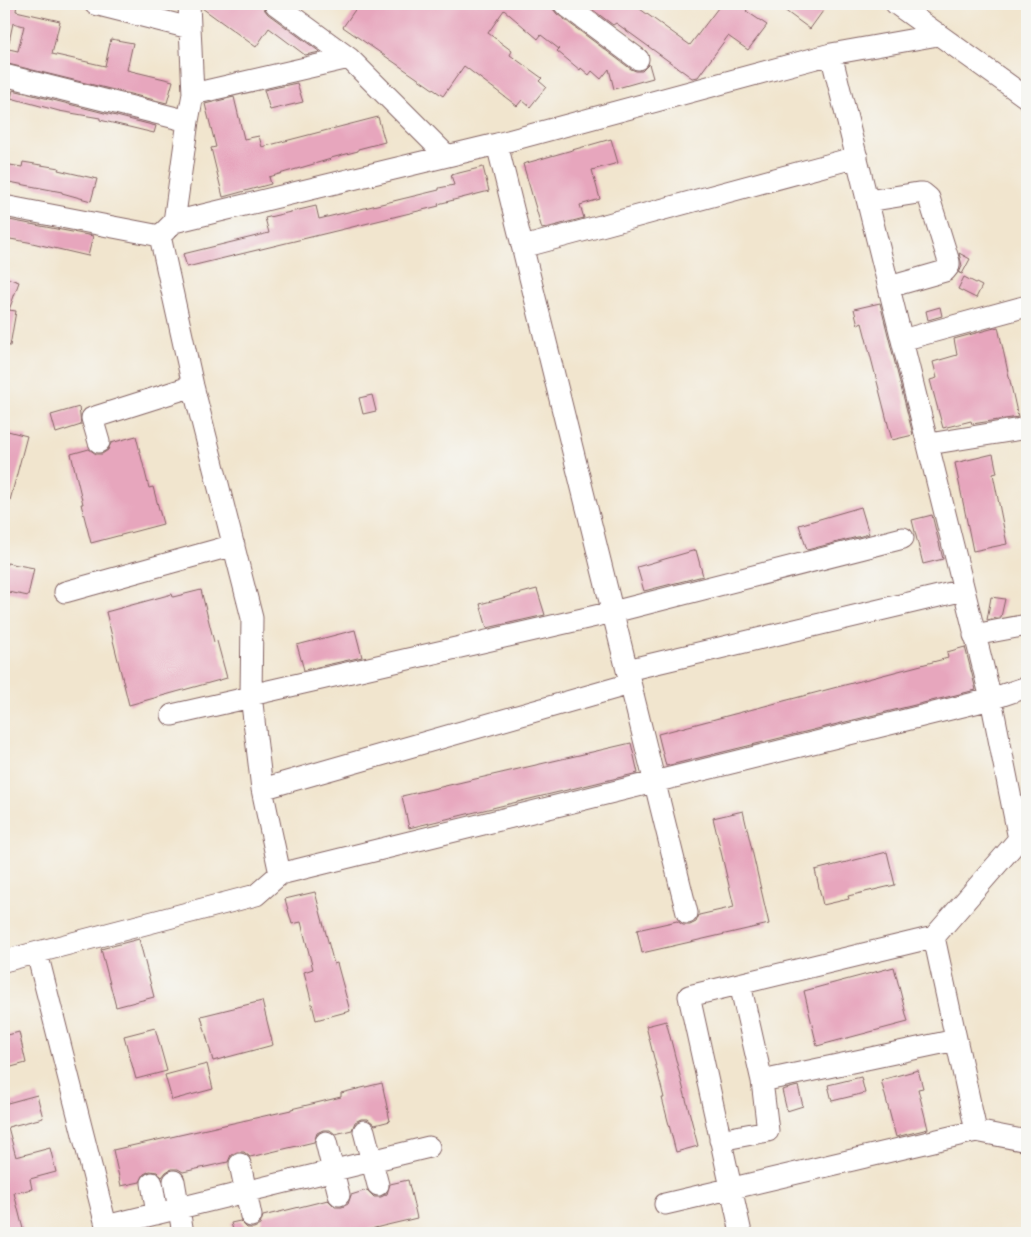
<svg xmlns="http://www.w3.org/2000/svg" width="1031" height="1237" font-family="'Patrick Hand',sans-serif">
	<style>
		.building { fill: #e7a6bd }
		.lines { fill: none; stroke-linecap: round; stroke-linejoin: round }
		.minor-casing { stroke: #846464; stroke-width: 23 }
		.minor { stroke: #fff; stroke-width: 21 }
	</style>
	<rect width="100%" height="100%" fill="#f6f6f2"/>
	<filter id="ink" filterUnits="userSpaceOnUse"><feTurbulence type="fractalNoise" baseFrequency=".02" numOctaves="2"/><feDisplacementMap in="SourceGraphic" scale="10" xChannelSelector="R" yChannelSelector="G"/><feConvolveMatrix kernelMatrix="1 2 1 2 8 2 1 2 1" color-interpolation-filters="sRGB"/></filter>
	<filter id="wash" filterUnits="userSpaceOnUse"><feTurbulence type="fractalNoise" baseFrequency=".0096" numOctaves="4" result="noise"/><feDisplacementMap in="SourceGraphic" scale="20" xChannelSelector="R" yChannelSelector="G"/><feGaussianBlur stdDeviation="1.12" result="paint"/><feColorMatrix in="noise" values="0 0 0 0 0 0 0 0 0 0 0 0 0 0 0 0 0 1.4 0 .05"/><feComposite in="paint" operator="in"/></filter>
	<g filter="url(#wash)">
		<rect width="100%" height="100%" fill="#f1e5ce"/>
		<g id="blocks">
			<path class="building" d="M 4,4 L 17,4 L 16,11 L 60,21 L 52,54 L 105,66 L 111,39 L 133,43 L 127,70 L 173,81 L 167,103 L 4,63 L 4,48 L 18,51 L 24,26 L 13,23 L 9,42 L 4,42 Z
				M 202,4 L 263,4 L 264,9 L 268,14 L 320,52 L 305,55 L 269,28 L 256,47 L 202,8 Z
				M 359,4 L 552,4 L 553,9 L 557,14 L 631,69 L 636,71 L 642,71 L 649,64 L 653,78 L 614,89 L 609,69 L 601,79 L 592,71 L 589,75 L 581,68 L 580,70 L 557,51 L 559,49 L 541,35 L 538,39 L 504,10 L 488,33 L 512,51 L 510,55 L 542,78 L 539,81 L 546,87 L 530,107 L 522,100 L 517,106 L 464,66 L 443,96 L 343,27 Z
				M 585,4 L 633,4 L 690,45 L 721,4 L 752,4 L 746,11 L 767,25 L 748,50 L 728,36 L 698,77 L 692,78 L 616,23 L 613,25 Z
				M 776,4 L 828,4 L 810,29 Z
				M 297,83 L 303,102 L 270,110 L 264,90 Z
				M 13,90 L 156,126 L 154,133 L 100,120 L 100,118 L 59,111 L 11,98 Z
				M 234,97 L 244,139 L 259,136 L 262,147 L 378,117 L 385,142 L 358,149 L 358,151 L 331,158 L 331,159 L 269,177 L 271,184 L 223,197 L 211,148 L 216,147 L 205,104 Z
				M 611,139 L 618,163 L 592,170 L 600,199 L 580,205 L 584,218 L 542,229 L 523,164 Z
				M 23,162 L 59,168 L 58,170 L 97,179 L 91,201 L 62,193 L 62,192 L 4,181 L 4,164 L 22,167 Z
				M 483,167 L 489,191 L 438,204 L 439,206 L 187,267 L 183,254 L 269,233 L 265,218 L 316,206 L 319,219 L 439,190 L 439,188 L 454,185 L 451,175 Z
				M 4,219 L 93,236 L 88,256 L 28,242 L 4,238 Z
				M 959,253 L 970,259 L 962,274 L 959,273 L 962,266 Z
				M 4,277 L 19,282 L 9,310 L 16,311 L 10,346 L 4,345 Z
				M 964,277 L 982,286 L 976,298 L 958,289 Z
				M 880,303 L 913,435 L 892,440 L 862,323 L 858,325 L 854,309 Z
				M 940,307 L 942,316 L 928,320 L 926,311 Z
				M 998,327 L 1018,417 L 972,424 L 971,421 L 943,428 L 930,380 L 937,378 L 933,362 L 957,355 L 954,339 Z
				M 372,395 L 376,411 L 363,414 L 359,398 Z
				M 79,407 L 81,425 L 56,433 L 51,415 Z
				M 4,430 L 27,436 L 8,508 L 4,508 Z
				M 136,436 L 149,488 L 153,487 L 163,524 L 91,543 L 81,504 L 83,504 L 71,454 L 89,449 L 96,454 L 102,454 L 108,450 L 111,443 Z
				M 993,454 L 997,473 L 993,474 L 1007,544 L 973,551 L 955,463 Z
				M 861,507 L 869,534 L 807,550 L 799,525 Z
				M 932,515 L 943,559 L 923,564 L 912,520 Z
				M 696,550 L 703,576 L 644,591 L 637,567 Z
				M 7,563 L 34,568 L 28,596 L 4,591 L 4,577 Z
				M 537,589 L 545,615 L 487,628 L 480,604 Z
				M 201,590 L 214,642 L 217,641 L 227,678 L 129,705 L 106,612 L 172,594 L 173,597 Z
				M 991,597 L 1005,599 L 1001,617 L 987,620 Z
				M 355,630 L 362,657 L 304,670 L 297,645 Z
				M 965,647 L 976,690 L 666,766 L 658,734 L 948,658 L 947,652 Z
				M 631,743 L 638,773 L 409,828 L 402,796 Z
				M 743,811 L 769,924 L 642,953 L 637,930 L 677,921 L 683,925 L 690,925 L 696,922 L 699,915 L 734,907 L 713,818 Z
				M 887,852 L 895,885 L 848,896 L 849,899 L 823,905 L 815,870 Z
				M 315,892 L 334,964 L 337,963 L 350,1011 L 316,1020 L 304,972 L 313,969 L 301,922 L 292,924 L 285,899 Z
				M 139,939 L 154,997 L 116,1007 L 101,949 Z
				M 894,967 L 908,1022 L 817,1046 L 804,991 Z
				M 262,1001 L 273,1045 L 213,1061 L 201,1016 Z
				M 666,1021 L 698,1146 L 676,1152 L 662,1098 L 664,1098 L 646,1026 Z
				M 155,1028 L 167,1071 L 136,1079 L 124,1036 Z
				M 19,1032 L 26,1063 L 4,1069 L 4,1036 Z
				M 207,1064 L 213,1089 L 172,1100 L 165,1075 Z
				M 918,1070 L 923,1088 L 918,1089 L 928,1129 L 896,1137 L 881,1080 Z
				M 861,1077 L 865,1093 L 832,1101 L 828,1085 Z
				M 382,1083 L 390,1121 L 375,1125 L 368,1119 L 361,1119 L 355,1122 L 352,1130 L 335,1134 L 330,1130 L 323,1130 L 317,1133 L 314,1142 L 250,1157 L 244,1152 L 237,1152 L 231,1155 L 228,1162 L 183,1172 L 178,1169 L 171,1169 L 166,1172 L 162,1177 L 157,1172 L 150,1171 L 144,1174 L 140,1182 L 121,1186 L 113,1150 L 291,1110 L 291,1109 L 341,1097 L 341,1093 Z
				M 798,1086 L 803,1106 L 787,1111 L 782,1090 Z
				M 37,1095 L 43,1118 L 8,1127 L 16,1157 L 50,1148 L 56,1172 L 30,1179 L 32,1189 L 14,1193 L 24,1233 L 4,1233 L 4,1104 Z
				M 408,1180 L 417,1218 L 362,1231 L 362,1233 L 234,1233 L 231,1223 L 240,1221 L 247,1228 L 254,1228 L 260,1225 L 263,1216 L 328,1200 L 335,1207 L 342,1207 L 348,1204 L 351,1195 L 367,1190 L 374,1197 L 381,1197 L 387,1194 L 390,1184 Z"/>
		</g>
	</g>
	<g filter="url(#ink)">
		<use href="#blocks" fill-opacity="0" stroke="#846464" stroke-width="1"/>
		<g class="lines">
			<defs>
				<path id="minor" d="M 95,4 L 190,28
					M 189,4 L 193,94 L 188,121 L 174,222 L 160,236 L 193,386 L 252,618 L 251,695 L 262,789 L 280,874
					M 275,4 L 349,58 L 446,155
					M 564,4 L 638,59
					M 896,4 L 1027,98
					M 831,54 L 991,699 L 1019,839 L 934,937 L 976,1131
					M 4,75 L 188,121
					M 193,94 L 349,58
					M 497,144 L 687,913
					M 868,201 L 918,193 L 923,193 L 929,198 L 949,262 L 949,266 L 945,271 L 889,287
					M 4,206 L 160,236
					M 174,222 L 497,144 L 831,54 L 938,35
					M 523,247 L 857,157
					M 902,340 L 1027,306
					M 99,442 L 92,418 L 193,386
					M 929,444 L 1027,428
					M 65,592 L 234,545
					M 974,635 L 1027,625
					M 627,670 L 964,590
					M 251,695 L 613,612 L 903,538
					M 172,715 L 251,697
					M 262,789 L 630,684
					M 37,953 L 108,1233
					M 4,961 L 256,895 L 280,874 L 991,699 L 1027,687
					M 762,1081 L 956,1040
					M 364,1131 L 378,1185
					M 720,1140 L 768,1131 L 762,1081 L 740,984
					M 326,1142 L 339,1195
					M 240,1164 L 251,1216
					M 174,1181 L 183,1233
					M 152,1183 L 157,1214
					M 665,1204 L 976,1131 L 1027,1141
					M 106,1226 L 429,1147
					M 741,1233 L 689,996 L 934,937"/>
			</defs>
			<use href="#minor" class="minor-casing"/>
			<use href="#minor" class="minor"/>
		</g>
	</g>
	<rect width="1031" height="1237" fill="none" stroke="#f6f6f2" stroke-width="20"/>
</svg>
